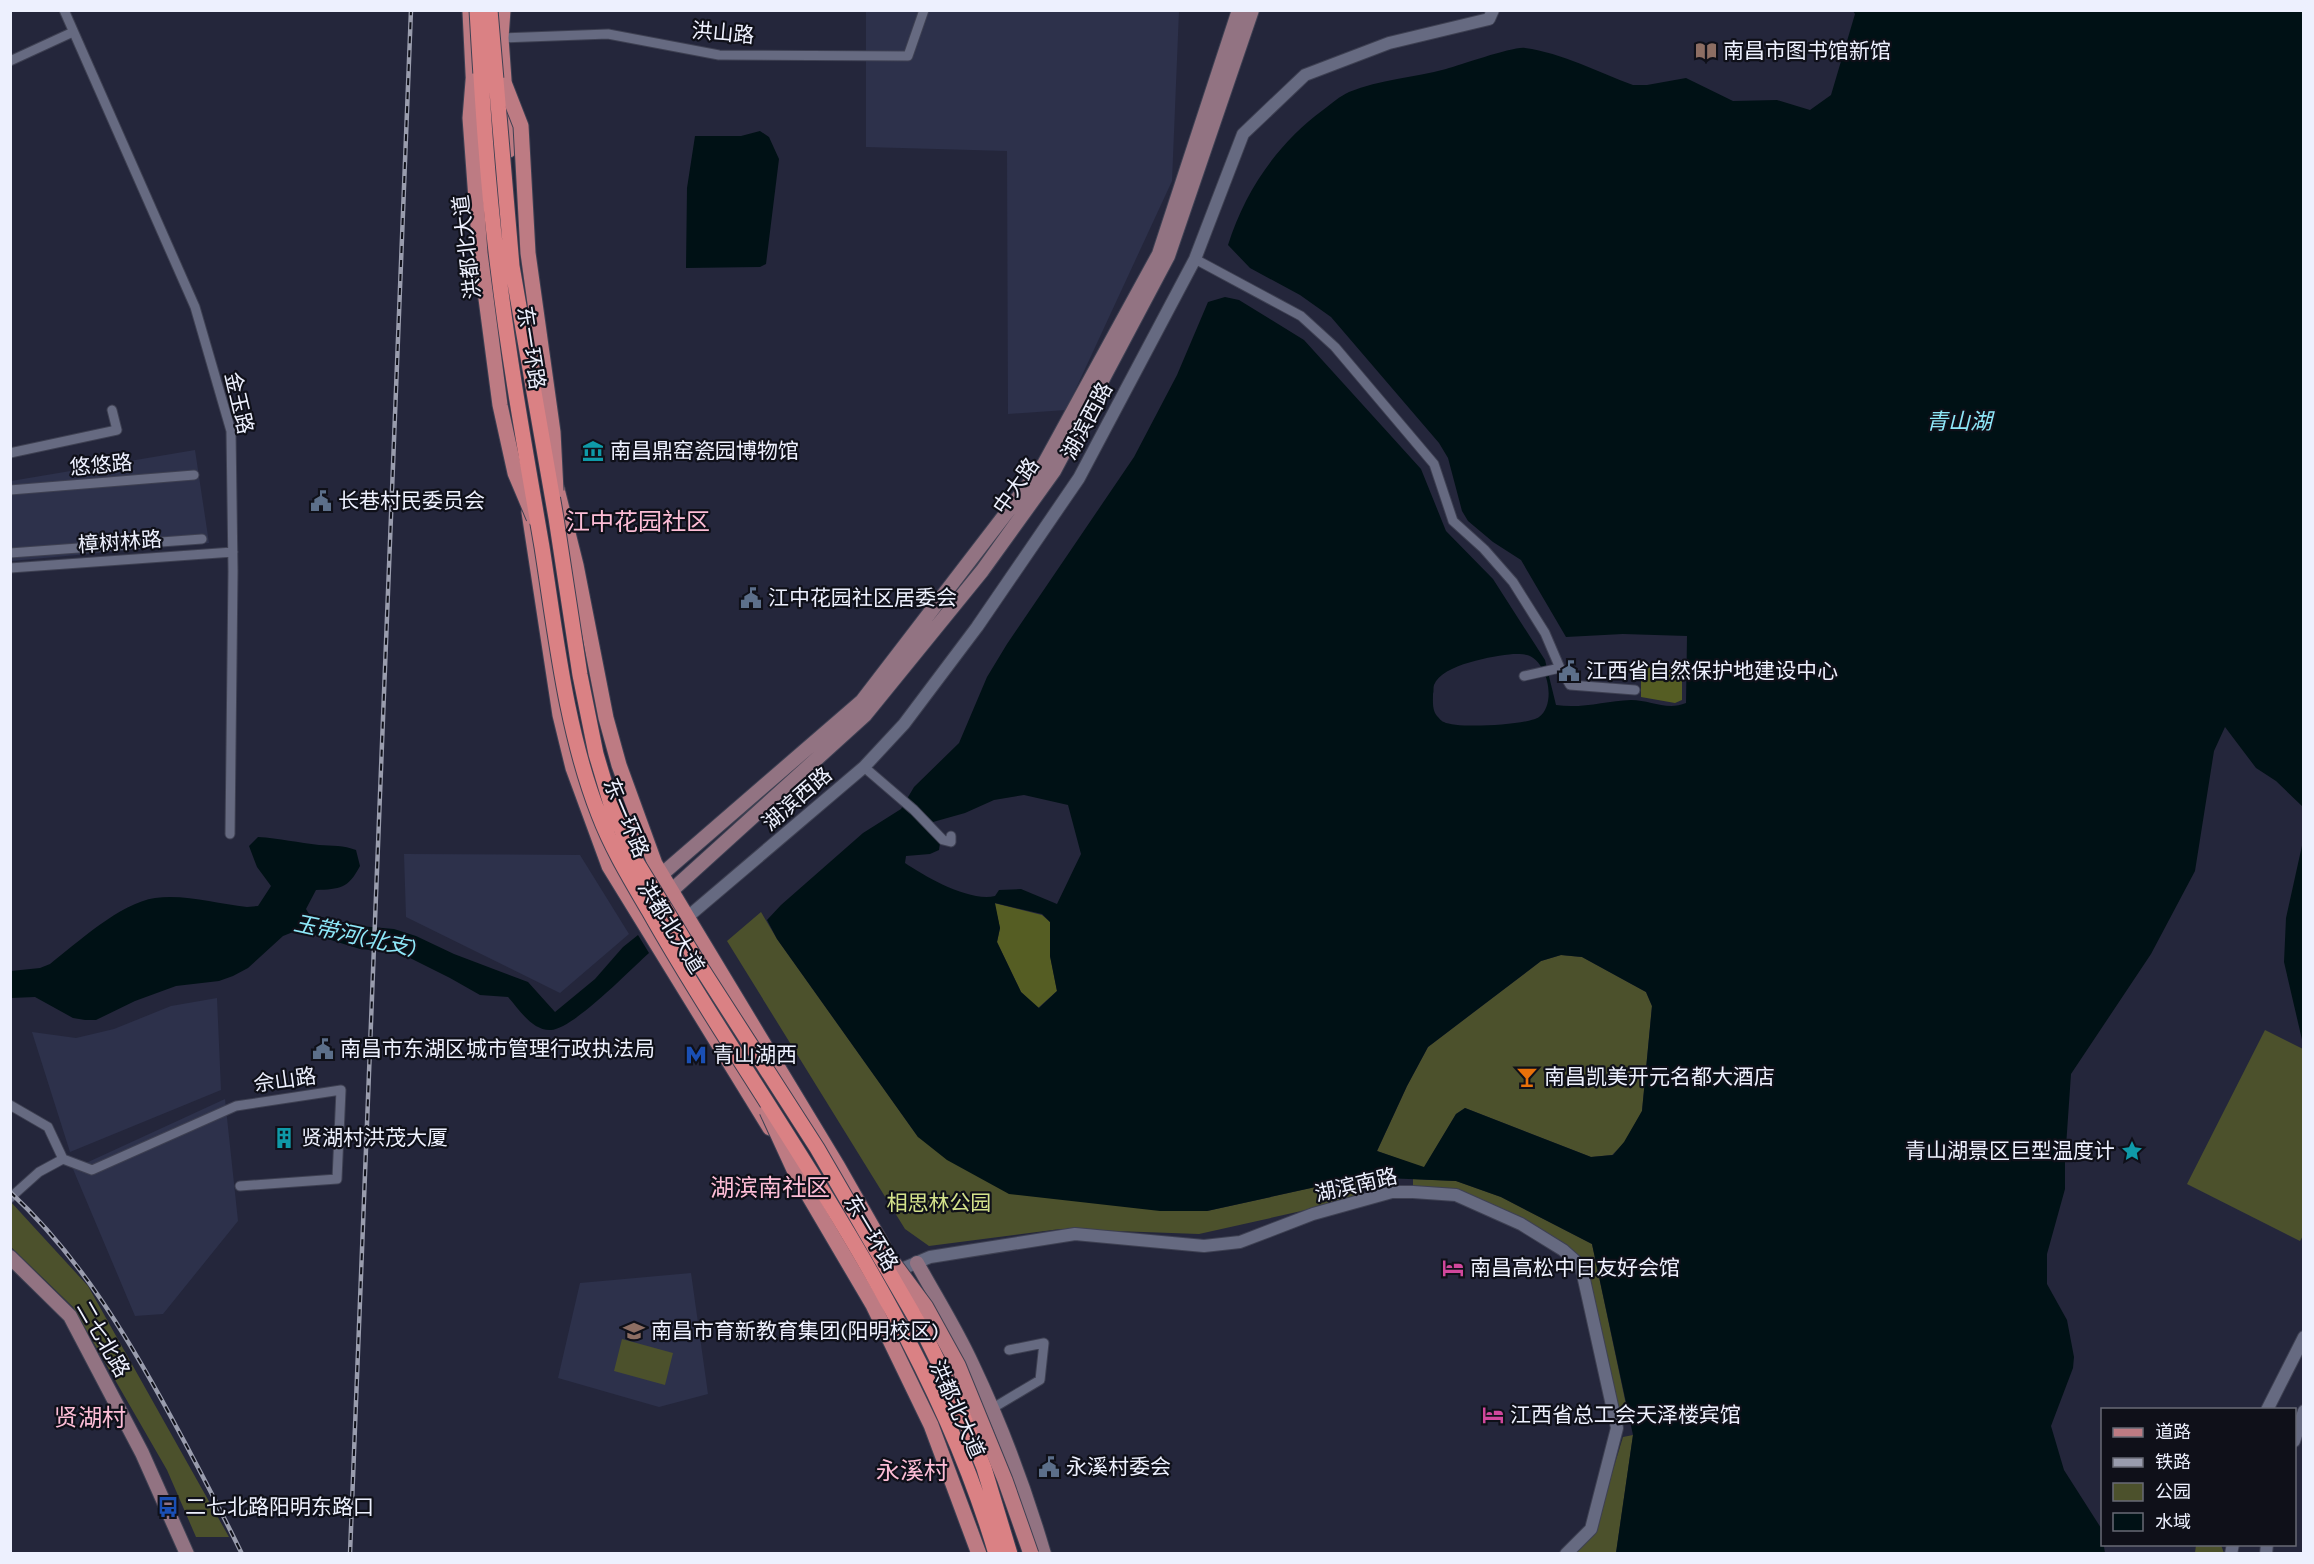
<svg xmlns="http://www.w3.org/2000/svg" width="2314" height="1564" font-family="Karla,'Noto Sans SC',sans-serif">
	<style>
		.built { fill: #2d314b }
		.green { fill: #4c512c }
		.forest { fill: #555d23 }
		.water { fill: #001115; fill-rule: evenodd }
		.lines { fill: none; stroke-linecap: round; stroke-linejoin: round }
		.minor-casing { stroke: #3e4052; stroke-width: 11 }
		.tertiary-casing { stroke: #3e4052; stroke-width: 14 }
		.secondary-casing { stroke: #3e4052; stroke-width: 16 }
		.primary-casing { stroke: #3e4052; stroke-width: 17 }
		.minor { stroke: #666a81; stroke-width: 9 }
		.tertiary { stroke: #666a81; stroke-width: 12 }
		.secondary { stroke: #927382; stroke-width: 14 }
		.primary { stroke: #bd7b83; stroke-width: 15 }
		.rail-casing { stroke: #999cad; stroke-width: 4.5 }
		.rail { stroke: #0f1019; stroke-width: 2; stroke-dasharray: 7; stroke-linecap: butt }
		.primary-bridge-casing { stroke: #3e4052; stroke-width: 17; stroke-linecap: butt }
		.trunk-bridge-casing { stroke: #3e4052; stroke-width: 17; stroke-linecap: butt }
		.primary-bridge { stroke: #bd7b83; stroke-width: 15 }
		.trunk-bridge { stroke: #da8184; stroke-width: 15 }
		.labels { text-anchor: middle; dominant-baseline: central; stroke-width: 4.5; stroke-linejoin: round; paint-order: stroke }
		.street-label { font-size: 21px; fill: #edf0fe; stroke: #0f1019 }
		.poi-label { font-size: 21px; fill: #edf0fe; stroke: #0f1019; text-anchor: start }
		.park-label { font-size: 21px; fill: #d4e28b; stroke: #0f1019 }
		.water-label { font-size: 22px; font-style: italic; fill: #8ee8f9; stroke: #0f1019 }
		.quarter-label { font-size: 24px; fill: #fdbdd6; stroke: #0f1019 }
	</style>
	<rect width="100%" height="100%" fill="#24263b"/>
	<path class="built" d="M 866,11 L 1179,11 L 1172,181 L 1066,410 L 1008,414 L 1007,151 L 866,147 Z
		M 195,450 L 209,543 L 11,561 L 11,481 Z
		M 404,854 L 580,855 L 629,934 L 560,993 L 406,917 Z
		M 217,998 L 221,1090 L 70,1152 L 32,1032 L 76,1038 L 114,1029 L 171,1006 Z
		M 225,1099 L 238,1221 L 163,1314 L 135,1316 L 73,1169 Z
		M 691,1273 L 708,1394 L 659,1407 L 558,1378 L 580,1283 Z"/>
	<path class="green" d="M 761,912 L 777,939 L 918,1137 L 1207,1211 L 1361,1177 L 1364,1197 L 1199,1234 L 1060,1229 L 929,1246 L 905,1229 L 727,941 Z
		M 1561,955 L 1582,957 L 1646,992 L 1652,1006 L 1642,1111 L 1625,1142 L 1612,1155 L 1591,1157 L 1465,1108 L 1456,1114 L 1424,1168 L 1377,1151 L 1407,1086 L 1428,1047 L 1541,961 Z
		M 2265,1030 L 2303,1049 L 2304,1234 L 2300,1241 L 2187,1184 Z
		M 1413,1179 L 1456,1181 L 1501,1197 L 1592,1244 L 1628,1414 L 1617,1428 L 1581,1266 L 1563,1250 L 1456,1195 L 1413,1192 Z
		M 10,1201 L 88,1286 L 229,1537 L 196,1537 L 167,1470 L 73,1307 L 11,1247 Z
		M 622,1339 L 673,1353 L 665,1385 L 614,1371 Z
		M 1633,1435 L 1616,1553 L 1572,1554 L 1595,1529 L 1623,1437 Z
		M 2196,1545 L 2221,1545 L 2224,1553 L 2195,1553 Z"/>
	<path class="forest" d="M 1641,665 L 1682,667 L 1682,700 L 1675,703 L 1641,697 Z
		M 994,903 L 1042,915 L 1050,922 L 1050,956 L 1057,991 L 1038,1008 L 1021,992 L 997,942 L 1000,928 Z"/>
	<path class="water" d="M 1853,11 L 2303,11 L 2303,807 L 2276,781 L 2256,768 L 2225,727 L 2214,751 L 2195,871 L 2151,954 L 2071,1074 L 2065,1161 L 2065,1189 L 2047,1254 L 2047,1284 L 2067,1320 L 2074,1357 L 2073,1368 L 2051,1426 L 2064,1470 L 2101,1528 L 2105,1553 L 1616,1553 L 1633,1435 L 1592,1244 L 1501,1197 L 1456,1181 L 1361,1177 L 1207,1211 L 1160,1211 L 1009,1194 L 947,1160 L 918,1137 L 777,939 L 767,920 L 781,905 L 863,833 L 901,809 L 914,787 L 959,743 L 987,677 L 1007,644 L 1134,457 L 1177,375 L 1208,302 L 1225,297 L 1239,300 L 1304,340 L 1421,469 L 1446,531 L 1493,579 L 1545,660 L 1556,705 C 1581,709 1606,701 1631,700 C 1650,700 1667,711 1686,703 L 1687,636 L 1623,634 L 1566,637 L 1521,560 L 1493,542 L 1468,521 L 1462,511 L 1448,458 L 1439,443 L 1331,317 L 1300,295 L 1250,268 L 1228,245 C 1245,191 1277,144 1323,110 C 1331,104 1340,96 1349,92 C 1380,79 1414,78 1446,69 C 1461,65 1514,46 1525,48 C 1562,53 1598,72 1633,85 L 1647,85 L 1686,78 L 1733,101 L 1777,100 L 1810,110 L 1831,95 L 1855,14 ZM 1513,654 C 1518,654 1523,654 1527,655 C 1548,661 1557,704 1539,717 C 1528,725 1456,729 1444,722 C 1442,722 1438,717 1437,716 C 1432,710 1433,701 1433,694 C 1434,691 1433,688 1434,685 C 1442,664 1494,656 1513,654 ZM 1024,795 L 1068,805 L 1081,854 L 1057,904 L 1021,889 L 999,890 L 995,896 C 969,902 926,877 905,863 L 906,856 L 930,854 L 939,850 L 940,843 L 930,825 L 933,822 L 965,813 L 994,800 ZM 995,903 L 1042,914 L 1050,922 L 1050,956 L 1057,991 L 1039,1008 L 1021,992 L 997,942 L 1000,928 ZM 1561,955 L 1582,957 L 1646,992 L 1652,1006 L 1642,1111 L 1624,1142 L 1613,1155 L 1591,1157 L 1465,1108 L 1456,1114 L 1424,1167 L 1377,1151 L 1407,1086 L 1428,1047 L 1541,961 Z
		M 760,131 L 769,137 L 779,159 L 766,264 L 760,267 L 686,268 L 687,188 L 695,136 L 741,136 Z
		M 258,837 C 279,838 299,843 319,845 C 333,846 343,845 356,850 L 360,866 C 348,889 340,889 316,890 L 306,909 L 309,914 L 360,926 L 394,929 L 416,936 L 454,954 L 528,982 L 555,1012 L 595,979 L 623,947 L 638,935 L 649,953 C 630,970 573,1029 551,1030 C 532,1031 519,1009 508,997 L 480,995 L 450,978 L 400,953 L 360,949 L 305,932 L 293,932 L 283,936 L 248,968 L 233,976 L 219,981 L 176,986 L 135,1001 L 96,1020 L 85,1020 L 73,1018 L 35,997 L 11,998 L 11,971 L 40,968 L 50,964 C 77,943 120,903 155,898 C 186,894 217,904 247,907 L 258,906 L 271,886 L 257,867 L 249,846 Z
		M 2303,841 L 2303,1044 L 2284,962 L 2286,918 Z"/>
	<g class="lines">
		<defs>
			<path id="minor" d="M 64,10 L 195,307 L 231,431 L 233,571 L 230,834
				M 501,38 L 608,34 L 719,55 L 908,56 L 924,10
				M 10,61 L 73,32
				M 1195,259 L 1301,316 L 1335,347 L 1434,464 L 1453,521 L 1484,549 L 1513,582 L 1545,633 L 1560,668 L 1570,685 L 1635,690
				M 10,453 L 117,430 L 112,410
				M 10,490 L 194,475
				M 10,553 L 202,539
				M 10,568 L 233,552
				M 1524,676 L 1560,668
				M 864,767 L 914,810 L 943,840 L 951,842 L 951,836
				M 10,1105 L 48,1127 L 63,1159 L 92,1170 L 236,1106 L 341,1090 L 337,1179 L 240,1186
				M 10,1198 L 39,1172 L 63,1159
				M 993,1408 L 1040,1380 L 1044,1343 L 1009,1350"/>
			<path id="tertiary" d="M 657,943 L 864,767 L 904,724 L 977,627 L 1079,478 L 1195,259 L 1243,134 L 1305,75 L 1389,43 L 1489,19 L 1493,10
				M 897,1271 L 930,1257 L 1075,1234 L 1204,1246 L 1240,1242 L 1313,1214 L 1392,1192 L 1413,1192 L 1456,1195 L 1521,1224 L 1563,1250 L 1581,1266 L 1617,1428 L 1591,1529 L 1566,1554
				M 2267,1410 L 2304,1337
				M 2294,1441 L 2304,1411
				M 2231,1554 L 2233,1544
				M 2266,1554 L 2267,1544"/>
			<path id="secondary" d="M 661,875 L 862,701 L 1044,464 L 1159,254 L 1239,10
				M 670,892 L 865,715 L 982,571 L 1054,471 L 1168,256 L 1252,10
				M 10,1257 L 70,1316 L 142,1453 L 187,1554
				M 917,1263 C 935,1296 956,1329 972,1364 C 1001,1425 1025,1489 1044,1554"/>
			<path id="primary" d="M 503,10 L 501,38 L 509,150
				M 470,12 L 474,93
				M 489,272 L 499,325
				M 557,489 L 576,565 L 606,718 L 619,765 L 655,864 L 838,1167 L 883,1246
				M 529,512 L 560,715 L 573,768 L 609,866 L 770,1128"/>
		</defs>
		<use href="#minor" class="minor-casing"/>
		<use href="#tertiary" class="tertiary-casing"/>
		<use href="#secondary" class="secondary-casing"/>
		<use href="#primary" class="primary-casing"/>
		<use href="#minor" class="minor"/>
		<use href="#tertiary" class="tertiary"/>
		<use href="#secondary" class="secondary"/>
		<use href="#primary" class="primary"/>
		<defs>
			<path id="rail" d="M 10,1192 C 78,1255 126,1334 170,1415 C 195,1461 219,1507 242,1554
				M 350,1554 L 411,10"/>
		</defs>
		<use href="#rail" class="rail-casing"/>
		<use href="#rail" class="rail"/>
		<defs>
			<path id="primary-bridge" d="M 473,81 L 470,118 L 480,253 L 500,405 L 515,473 L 534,518
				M 505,85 L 521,126 L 528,253 L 553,432 L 556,491
				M 767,1111 L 796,1174 L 873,1305 L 931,1425 L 979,1554
				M 875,1238 L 926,1307 L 958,1365 L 1005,1480 L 1031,1554"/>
			<path id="trunk-bridge" d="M 477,10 C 482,96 487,182 498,268 C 509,361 526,454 542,547 C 556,636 566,731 599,815 C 612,849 631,880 649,911 C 675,957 703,1002 731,1046 C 833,1207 942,1369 996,1554
				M 490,10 L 512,266 L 556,518 L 580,675 L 596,754 L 613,811 L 637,863 L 700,966 L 817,1148 L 923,1331 L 956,1398 L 984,1468 L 1010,1554"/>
		</defs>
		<use href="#primary-bridge" class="primary-bridge-casing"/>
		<use href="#trunk-bridge" class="trunk-bridge-casing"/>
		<use href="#primary-bridge" class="primary-bridge"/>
		<use href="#trunk-bridge" class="trunk-bridge"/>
	</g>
	<defs>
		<symbol id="library-bare" viewBox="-9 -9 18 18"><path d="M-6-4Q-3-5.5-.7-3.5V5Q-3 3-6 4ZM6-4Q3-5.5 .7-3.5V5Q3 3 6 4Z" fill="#8d6e63" stroke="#0f1019" stroke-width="2.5" paint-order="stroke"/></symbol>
		<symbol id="museum-bare" viewBox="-9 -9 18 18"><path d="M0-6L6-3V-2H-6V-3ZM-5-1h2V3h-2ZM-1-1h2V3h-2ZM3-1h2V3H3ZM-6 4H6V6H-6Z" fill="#0f9aa8" stroke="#0f1019" stroke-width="2.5" paint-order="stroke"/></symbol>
		<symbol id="civic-bare" viewBox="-9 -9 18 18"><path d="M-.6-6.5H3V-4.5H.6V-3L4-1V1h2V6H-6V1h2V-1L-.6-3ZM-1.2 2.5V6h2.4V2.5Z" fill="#5c6f8a" stroke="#0f1019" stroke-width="2.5" paint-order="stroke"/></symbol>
		<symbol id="metro-bare" viewBox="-9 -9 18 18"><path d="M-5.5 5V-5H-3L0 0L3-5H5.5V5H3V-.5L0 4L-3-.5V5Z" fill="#1a4fb4" stroke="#0f1019" stroke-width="2.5" paint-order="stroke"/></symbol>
		<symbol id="bar-bare" viewBox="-9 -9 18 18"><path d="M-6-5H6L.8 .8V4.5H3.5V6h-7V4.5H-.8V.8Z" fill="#e8710a" stroke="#0f1019" stroke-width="2.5" paint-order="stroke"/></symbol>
		<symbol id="building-bare" viewBox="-9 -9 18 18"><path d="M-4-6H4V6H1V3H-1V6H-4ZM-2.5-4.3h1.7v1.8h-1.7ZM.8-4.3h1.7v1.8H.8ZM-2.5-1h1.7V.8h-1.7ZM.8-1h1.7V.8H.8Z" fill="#0f9aa8" stroke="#0f1019" stroke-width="2.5" paint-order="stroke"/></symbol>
		<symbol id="sight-bare" viewBox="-9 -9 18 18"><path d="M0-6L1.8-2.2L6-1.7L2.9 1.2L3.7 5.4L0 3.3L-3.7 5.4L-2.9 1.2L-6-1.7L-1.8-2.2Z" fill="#0f9aa8" stroke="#0f1019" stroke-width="2.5" paint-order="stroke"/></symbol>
		<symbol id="hotel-bare" viewBox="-9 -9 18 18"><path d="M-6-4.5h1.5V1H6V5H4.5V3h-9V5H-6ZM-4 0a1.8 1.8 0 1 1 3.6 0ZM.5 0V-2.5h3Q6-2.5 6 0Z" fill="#d1479c" stroke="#0f1019" stroke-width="2.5" paint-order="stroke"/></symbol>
		<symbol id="school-bare" viewBox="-9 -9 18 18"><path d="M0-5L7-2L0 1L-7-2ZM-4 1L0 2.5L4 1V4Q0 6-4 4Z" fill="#8d6e63" stroke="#0f1019" stroke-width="2.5" paint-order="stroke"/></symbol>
		<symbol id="bus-bare" viewBox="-9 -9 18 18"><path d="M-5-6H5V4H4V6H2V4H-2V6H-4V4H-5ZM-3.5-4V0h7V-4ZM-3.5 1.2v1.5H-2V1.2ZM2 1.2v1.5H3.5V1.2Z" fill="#1a4fb4" stroke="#0f1019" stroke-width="2.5" paint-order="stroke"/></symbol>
	</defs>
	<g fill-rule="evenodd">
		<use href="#library-bare" x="1691" y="36" width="30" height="30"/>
		<use href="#museum-bare" x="578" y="436" width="30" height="30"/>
		<use href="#civic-bare" x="306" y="486" width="30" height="30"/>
		<use href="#civic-bare" x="736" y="583" width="30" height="30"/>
		<use href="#civic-bare" x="1554" y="656" width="30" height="30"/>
		<use href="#civic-bare" x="308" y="1034" width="30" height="30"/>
		<use href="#metro-bare" x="681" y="1040" width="30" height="30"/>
		<use href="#bar-bare" x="1512" y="1062" width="30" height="30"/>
		<use href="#building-bare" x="269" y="1123" width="30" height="30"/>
		<use href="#sight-bare" x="2117" y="1136" width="30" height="30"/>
		<use href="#hotel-bare" x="1438" y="1253" width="30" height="30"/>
		<use href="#school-bare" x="619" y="1316" width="30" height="30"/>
		<use href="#hotel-bare" x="1478" y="1400" width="30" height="30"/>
		<use href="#civic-bare" x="1034" y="1452" width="30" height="30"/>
		<use href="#bus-bare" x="153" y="1492" width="30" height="30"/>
	</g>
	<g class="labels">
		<g class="street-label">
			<text transform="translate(723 33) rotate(5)">洪山路</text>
			<text transform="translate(467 247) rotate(-97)">洪都北大道</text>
			<text transform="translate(531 348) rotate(81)">东一环路</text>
			<text transform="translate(239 403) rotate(77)">金玉路</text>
			<text transform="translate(1087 421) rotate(-62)">湖滨西路</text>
			<text transform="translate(101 465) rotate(-5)">悠悠路</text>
			<text transform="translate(1016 486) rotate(-55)">中大路</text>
			<text transform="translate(120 542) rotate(-4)">樟树林路</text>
			<text transform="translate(797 799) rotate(-41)">湖滨西路</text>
			<text transform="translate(626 818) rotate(67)">东一环路</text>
			<text transform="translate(671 927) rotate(58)">洪都北大道</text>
			<text transform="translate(285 1080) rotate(-8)">佘山路</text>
			<text transform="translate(1356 1185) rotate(-13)">湖滨南路</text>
			<text transform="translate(871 1233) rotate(59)">东一环路</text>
			<text transform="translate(103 1339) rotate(60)">二七北路</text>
			<text transform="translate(957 1409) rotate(66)">洪都北大道</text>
		</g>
		<g class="poi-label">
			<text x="1723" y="51">南昌市图书馆新馆</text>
			<text x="610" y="451">南昌鼎窑瓷园博物馆</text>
			<text x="338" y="501">长巷村民委员会</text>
			<text x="768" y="598">江中花园社区居委会</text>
			<text x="1586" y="671">江西省自然保护地建设中心</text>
			<text x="340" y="1049">南昌市东湖区城市管理行政执法局</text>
			<text x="713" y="1055">青山湖西</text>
			<text x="1544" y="1077">南昌凯美开元名都大酒店</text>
			<text x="301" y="1138">贤湖村洪茂大厦</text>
			<text x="2115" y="1151" text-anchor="end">青山湖景区巨型温度计</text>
			<text x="1470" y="1268">南昌高松中日友好会馆</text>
			<text x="651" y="1331">南昌市育新教育集团(阳明校区)</text>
			<text x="1510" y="1415">江西省总工会天泽楼宾馆</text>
			<text x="1066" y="1467">永溪村委会</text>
			<text x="185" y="1507">二七北路阳明东路口</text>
		</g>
		<g class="park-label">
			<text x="939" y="1203">相思林公园</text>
		</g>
		<g class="water-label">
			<text x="1959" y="422">青山湖</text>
			<text transform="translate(355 936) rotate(12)">玉带河(北支)</text>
		</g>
		<g class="quarter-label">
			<text x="638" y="522">江中花园社区</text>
			<text x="770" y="1188">湖滨南社区</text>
			<text x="90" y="1418">贤湖村</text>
			<text x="912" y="1471">永溪村</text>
		</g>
	</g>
	<rect width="2314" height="1564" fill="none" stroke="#edf0fe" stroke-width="24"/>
	<rect x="2101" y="1408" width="195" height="138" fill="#0f1019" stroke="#686a75" stroke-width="1.5"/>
	<rect x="2113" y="1428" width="30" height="9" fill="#bd7b83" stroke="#686a75" stroke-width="1.5"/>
	<text x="2155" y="1438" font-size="18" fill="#edf0fe">道路</text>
	<rect x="2113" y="1458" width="30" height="9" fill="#999cad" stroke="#686a75" stroke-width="1.5"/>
	<text x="2155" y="1468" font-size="18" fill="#edf0fe">铁路</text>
	<rect x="2113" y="1483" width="30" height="18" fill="#4c512c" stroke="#686a75" stroke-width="1.5"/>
	<text x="2155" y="1498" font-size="18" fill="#edf0fe">公园</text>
	<rect x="2113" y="1513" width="30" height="18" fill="#001115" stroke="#686a75" stroke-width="1.5"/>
	<text x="2155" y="1528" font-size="18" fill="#edf0fe">水域</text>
</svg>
